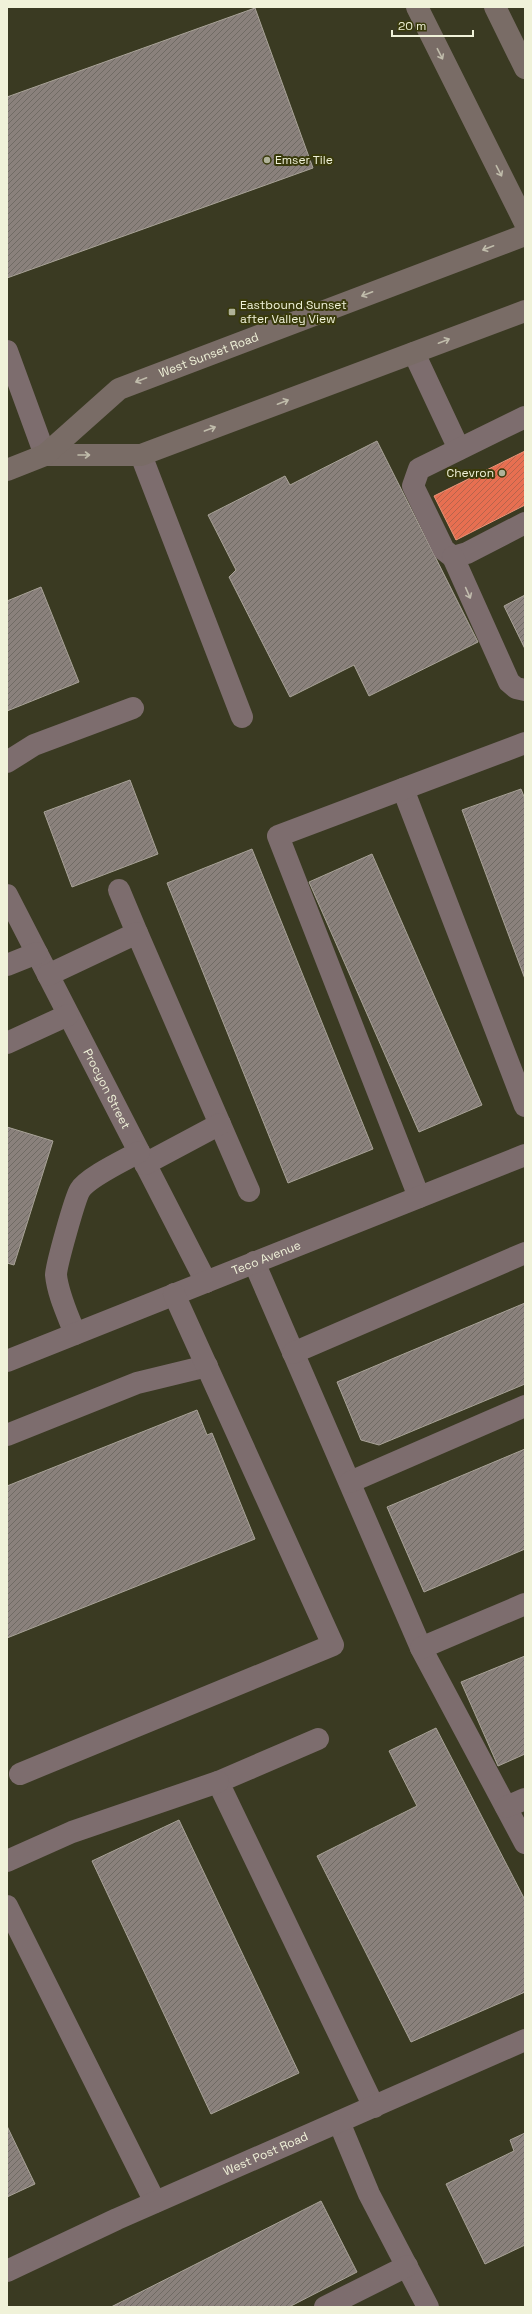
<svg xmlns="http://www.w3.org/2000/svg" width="532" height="2314" font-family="'Space Grotesk',sans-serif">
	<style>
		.shops { fill: url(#shops-hatch); stroke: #ea967a }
		.industry { fill: url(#industry-hatch); stroke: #a9a398 }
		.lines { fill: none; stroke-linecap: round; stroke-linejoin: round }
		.minor { stroke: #7d6d6e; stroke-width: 22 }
		.major { stroke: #796c66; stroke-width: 22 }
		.oneway { stroke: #c0bcab }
		.oneway2 { stroke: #c2bdae }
		.poi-dot { fill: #b0b299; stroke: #393a0b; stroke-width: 1.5 }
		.labels { text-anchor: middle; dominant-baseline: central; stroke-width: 4; stroke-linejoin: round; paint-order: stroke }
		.poi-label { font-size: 12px; fill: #f0f2d9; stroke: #393a0b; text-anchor: start }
		.street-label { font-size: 12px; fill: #f0f2d9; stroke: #393a0b }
	</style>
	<defs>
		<pattern id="shops-hatch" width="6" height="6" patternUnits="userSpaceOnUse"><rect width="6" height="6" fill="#e76f51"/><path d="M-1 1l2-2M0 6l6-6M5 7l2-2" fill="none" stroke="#b7644c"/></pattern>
		<pattern id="industry-hatch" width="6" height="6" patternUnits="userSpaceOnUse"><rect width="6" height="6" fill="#8a817c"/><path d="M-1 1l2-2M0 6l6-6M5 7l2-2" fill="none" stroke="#706b64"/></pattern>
	</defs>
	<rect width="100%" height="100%" fill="#3a3a22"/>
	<path class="shops" d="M 525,451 L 525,505 L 456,540 L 434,496 Z"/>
	<path class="industry" d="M 255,8 L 313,168 L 7,278 L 7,97 Z
		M 377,441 L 478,642 L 369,696 L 354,665 L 290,697 L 229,577 L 236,570 L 208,515 L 285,476 L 290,485 Z
		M 41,587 L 79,682 L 7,711 L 7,601 Z
		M 525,595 L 525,649 L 504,606 Z
		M 130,780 L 158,854 L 72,887 L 44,812 Z
		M 521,789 L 525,799 L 525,979 L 462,810 Z
		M 252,849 L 373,1149 L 288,1183 L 167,883 Z
		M 372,854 L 482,1105 L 419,1132 L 309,882 Z
		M 7,1127 L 53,1141 L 14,1265 L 7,1263 Z
		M 525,1303 L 525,1384 L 379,1445 L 361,1440 L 337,1382 Z
		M 197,1410 L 207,1435 L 212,1433 L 255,1539 L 7,1638 L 7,1486 Z
		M 525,1449 L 525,1549 L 424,1592 L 387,1507 Z
		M 525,1656 L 525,1754 L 498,1766 L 461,1682 Z
		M 436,1728 L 525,1900 L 525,1992 L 411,2042 L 317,1856 L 417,1806 L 389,1751 Z
		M 179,1820 L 299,2073 L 211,2114 L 92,1861 Z
		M 7,2126 L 35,2184 L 7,2197 Z
		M 525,2133 L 525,2245 L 485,2264 L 446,2184 L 514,2151 L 510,2140 Z
		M 321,2201 L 357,2272 L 289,2307 L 111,2307 Z"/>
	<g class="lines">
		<g class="minor">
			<path d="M 7,351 L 45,455"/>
			<path d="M 414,353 L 459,449"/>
			<path d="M 525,417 L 419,469 L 413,486 L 444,550 L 453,557 L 467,553 L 525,523"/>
			<path d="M 141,455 L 242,717"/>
			<path d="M 453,557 L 509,682 L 516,688 L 525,690"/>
			<path d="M 7,762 L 34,745 L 133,708"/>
			<path d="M 403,789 L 525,1106"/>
			<path d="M 119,890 L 137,933"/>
			<path id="s1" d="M 7,895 L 206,1282"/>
			<path d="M 7,965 L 37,953"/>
			<path d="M 48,975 L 137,933 L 249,1191"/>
			<path d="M 7,1043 L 68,1015"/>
			<path d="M 145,1164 L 220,1124"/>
			<path d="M 419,1197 L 278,836 L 525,743"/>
			<path d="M 254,1262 L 421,1648 L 525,1843"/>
			<path d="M 75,1334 C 68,1315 58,1295 56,1275 C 56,1266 75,1198 80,1190 C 88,1177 125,1160 139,1152"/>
			<path d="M 293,1353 L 525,1253"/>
			<path id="s2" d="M 7,1361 L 525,1155"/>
			<path d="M 7,1435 L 137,1383 L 207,1366"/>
			<path d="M 350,1482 L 525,1406"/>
			<path d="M 421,1648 L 525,1604"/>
			<path d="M 318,1739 L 218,1782 L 374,2107"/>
			<path d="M 20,1774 L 333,1645 L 174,1294"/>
			<path d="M 506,1807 L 525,1799"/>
			<path d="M 7,1861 L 72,1832 L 218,1782"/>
			<path d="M 7,1906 L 155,2202"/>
			<path d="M 339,2122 L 369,2194 L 428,2307"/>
			<path id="s3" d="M 7,2271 L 117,2219 L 525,2040"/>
			<path d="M 325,2307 L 407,2266"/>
		</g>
		<g class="major">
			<path d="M 417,7 L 525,223"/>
			<path d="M 495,7 L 525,68"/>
			<path d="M 45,455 L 141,455 L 525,311"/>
			<path id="s4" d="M 7,470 L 45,455 L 119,389 L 525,235"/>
		</g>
	</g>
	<defs><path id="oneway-shaft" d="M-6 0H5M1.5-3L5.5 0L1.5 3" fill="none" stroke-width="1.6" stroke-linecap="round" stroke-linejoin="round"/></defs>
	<g class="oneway">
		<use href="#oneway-shaft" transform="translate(440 54) rotate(63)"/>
		<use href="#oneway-shaft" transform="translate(499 171) rotate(63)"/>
		<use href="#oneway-shaft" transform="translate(488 248) rotate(159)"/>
		<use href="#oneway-shaft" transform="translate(367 294) rotate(159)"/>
		<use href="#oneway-shaft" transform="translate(444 341) rotate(-21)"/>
		<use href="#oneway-shaft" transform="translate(141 380) rotate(159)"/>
		<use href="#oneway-shaft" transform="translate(283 402) rotate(-21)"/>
		<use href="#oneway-shaft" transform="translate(210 429) rotate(-20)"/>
		<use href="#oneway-shaft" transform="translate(84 455)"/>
	</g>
	<use class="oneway2" href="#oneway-shaft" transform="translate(468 593) rotate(66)"/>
	<g class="poi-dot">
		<circle cx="267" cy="160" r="4"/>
		<rect x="228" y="308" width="8" height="8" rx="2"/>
		<circle cx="502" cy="473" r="4"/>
	</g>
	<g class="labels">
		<g class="poi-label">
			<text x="275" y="160">Emser Tile</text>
			<text x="240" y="305">Eastbound Sunset<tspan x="240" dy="14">after Valley View</tspan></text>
			<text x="494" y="473" text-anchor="end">Chevron</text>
		</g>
		<g class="street-label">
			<text stroke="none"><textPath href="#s4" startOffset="236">West Sunset Road</textPath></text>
			<text stroke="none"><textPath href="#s1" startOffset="218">Procyon Street</textPath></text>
			<text stroke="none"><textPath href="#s2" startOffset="279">Teco Avenue</textPath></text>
			<text stroke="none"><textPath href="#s3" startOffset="284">West Post Road</textPath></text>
		</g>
	</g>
	<rect width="532" height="2314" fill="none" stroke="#f0f2d9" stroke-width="16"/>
	<path d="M392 30v6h81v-6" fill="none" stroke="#f0f2d9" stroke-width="2"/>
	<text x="398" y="30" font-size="12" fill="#f0f2d9" stroke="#393a0b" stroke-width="3" paint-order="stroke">20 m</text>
</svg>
